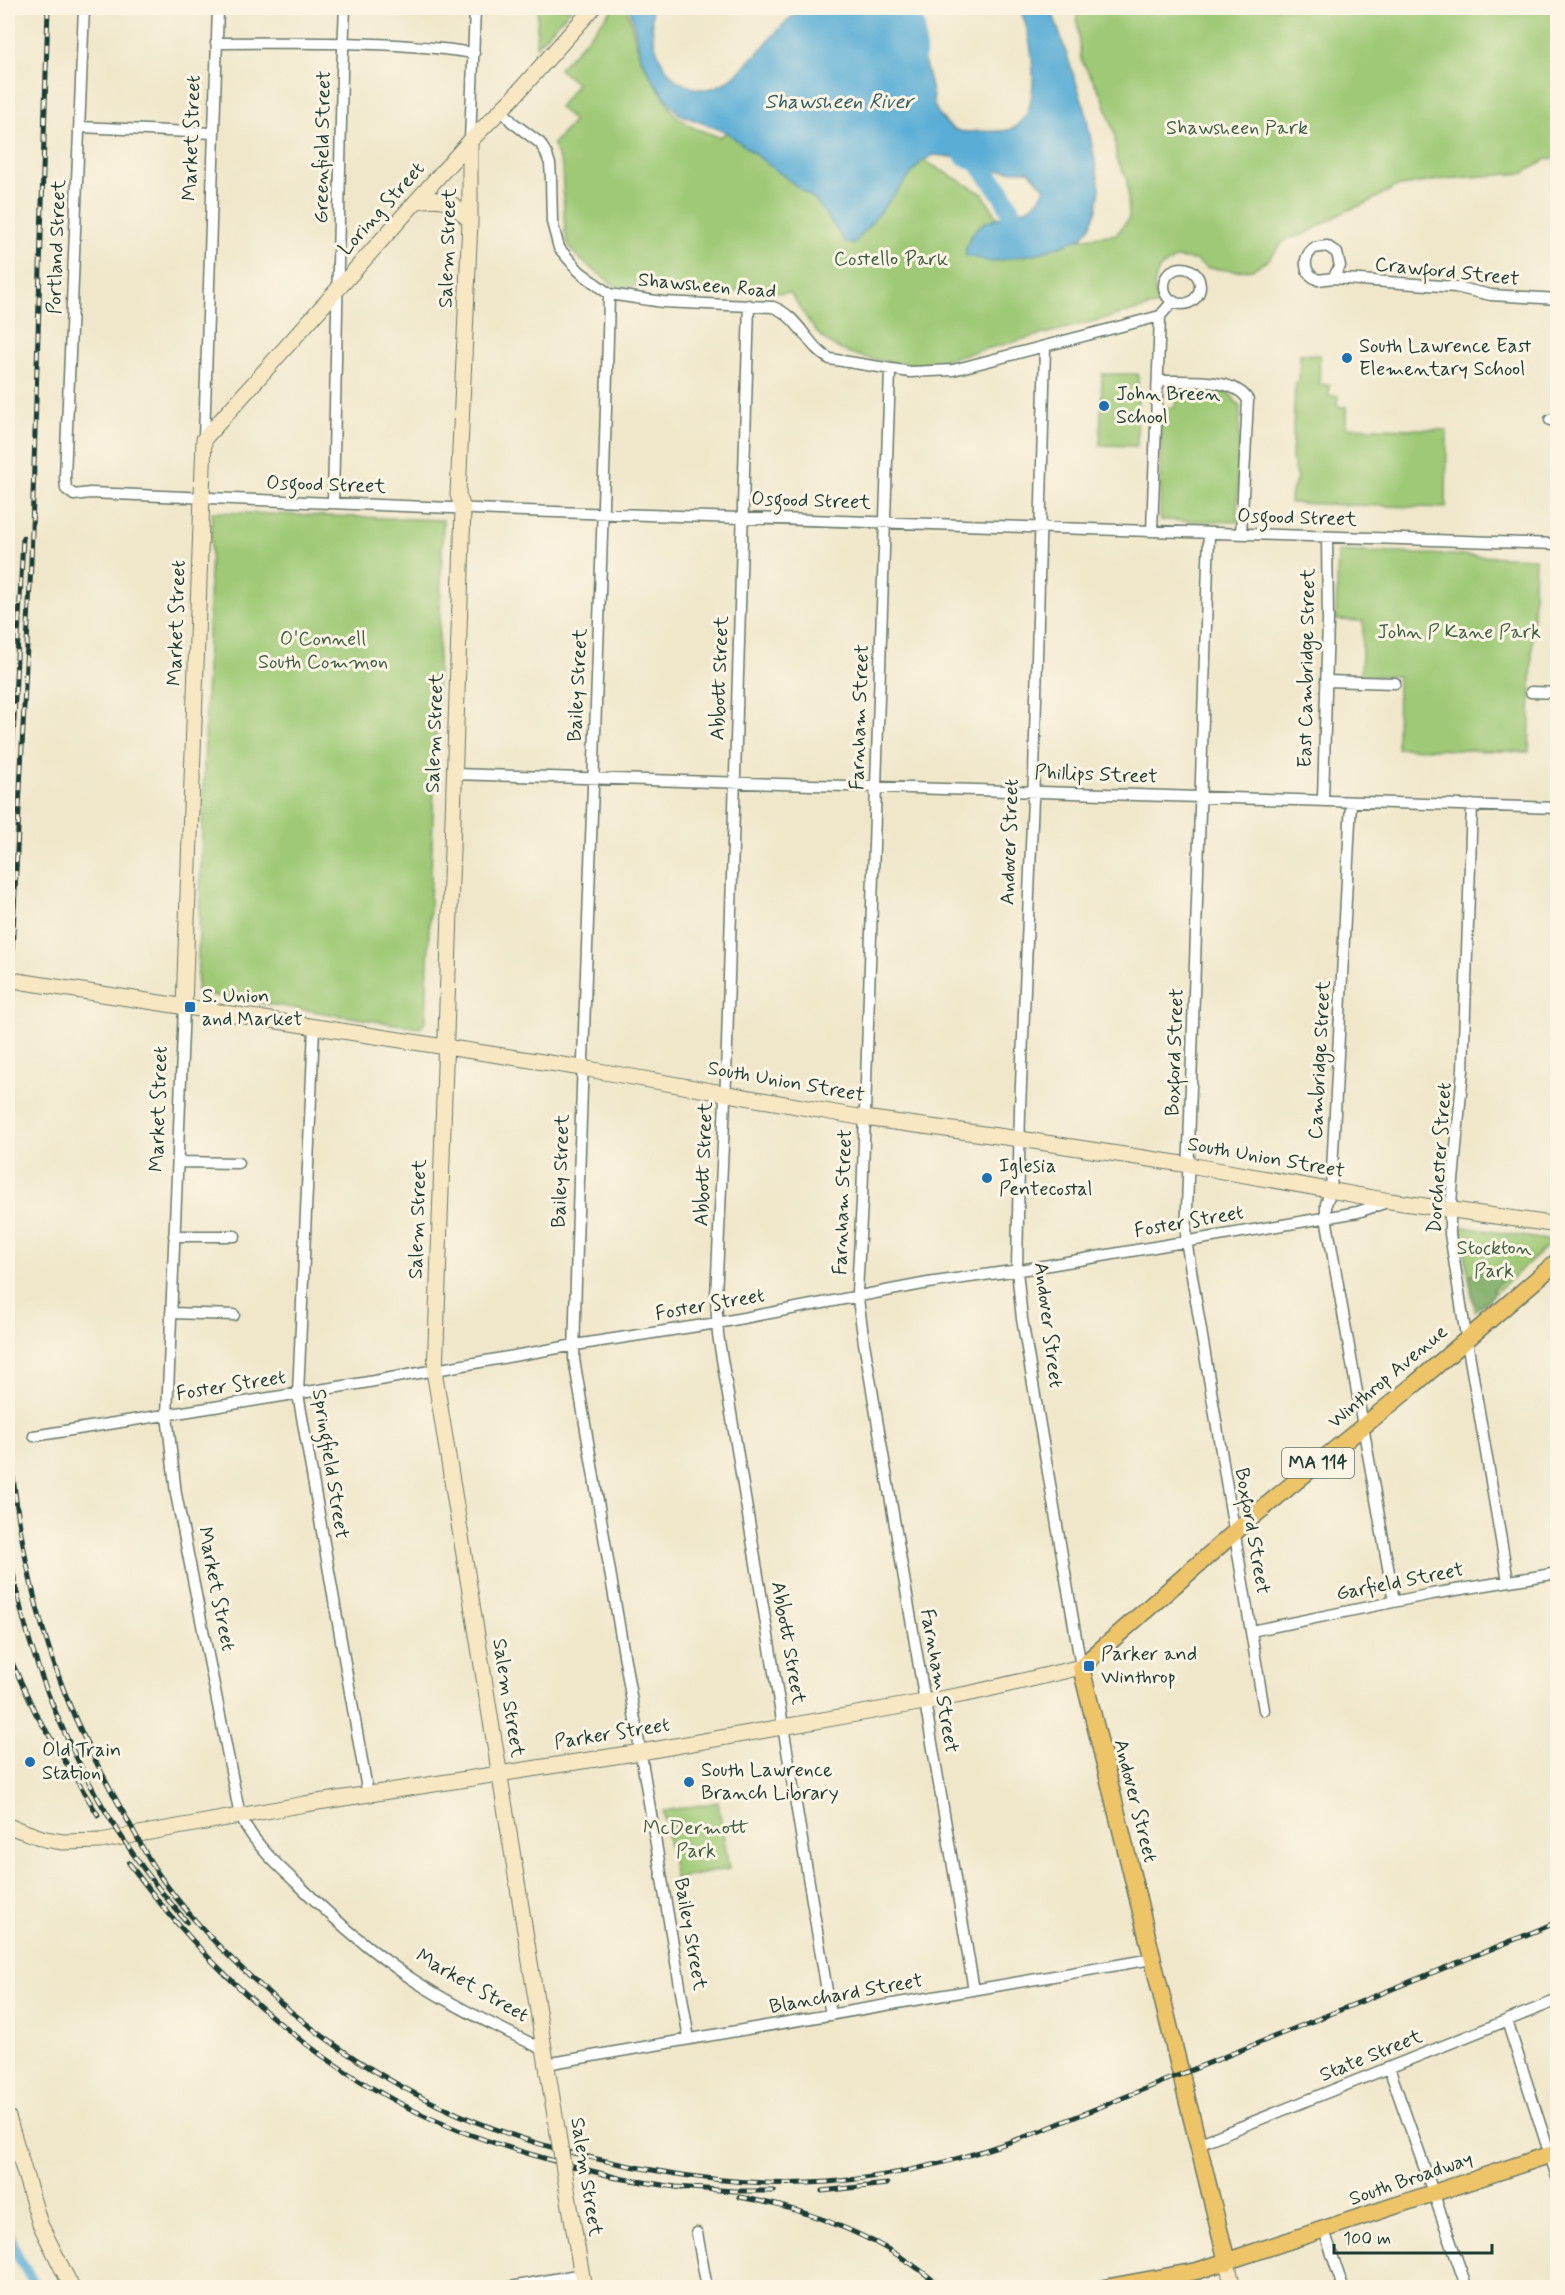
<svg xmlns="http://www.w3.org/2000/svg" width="1565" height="2295" font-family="Mynerve,sans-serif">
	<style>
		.green { fill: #9fc976; stroke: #5f8355; stroke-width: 1.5 }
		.forest { fill: #7fad67; stroke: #4f754e; stroke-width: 1.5 }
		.water { fill: #5aadd6; stroke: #3c7585; stroke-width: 1.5 }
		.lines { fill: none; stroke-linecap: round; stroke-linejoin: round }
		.canal { stroke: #5aadd6; stroke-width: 10 }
		.river { stroke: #5aadd6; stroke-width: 20 }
		.street-casing { stroke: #687869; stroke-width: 13 }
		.secondary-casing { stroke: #687869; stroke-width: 17 }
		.primary-casing { stroke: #687869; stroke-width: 19 }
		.street { stroke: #fff; stroke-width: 10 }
		.secondary { stroke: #f8e7c3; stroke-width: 15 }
		.primary { stroke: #eec469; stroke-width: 16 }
		.rail-casing { stroke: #1f3d34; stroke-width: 5 }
		.rail { stroke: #fcf5e5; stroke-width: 3; stroke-dasharray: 9; stroke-linecap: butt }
		.secondary-bridge-casing { stroke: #687869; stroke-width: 17; stroke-linecap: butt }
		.secondary-bridge { stroke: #f8e7c3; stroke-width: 15 }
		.poi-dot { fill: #1f6fb2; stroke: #fcf5e5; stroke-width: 2 }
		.labels { text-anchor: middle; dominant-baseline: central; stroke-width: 6; stroke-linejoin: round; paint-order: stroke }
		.shield { fill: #fcf5e5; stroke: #617469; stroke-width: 1.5 }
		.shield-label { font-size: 18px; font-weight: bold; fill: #1f3d34 }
		.park-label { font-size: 20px; fill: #3f6044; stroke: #fcf5e5 }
		.street-label { font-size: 20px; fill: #1f3d34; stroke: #fcf5e5 }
		.poi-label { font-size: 20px; fill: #1f3d34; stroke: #fcf5e5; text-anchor: start }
		.water-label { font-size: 21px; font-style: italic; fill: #315f65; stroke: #fcf5e5 }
	</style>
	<rect width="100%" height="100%" fill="#fcf5e5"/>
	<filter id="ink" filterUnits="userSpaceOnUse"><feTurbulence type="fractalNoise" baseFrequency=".0167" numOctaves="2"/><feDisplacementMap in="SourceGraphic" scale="12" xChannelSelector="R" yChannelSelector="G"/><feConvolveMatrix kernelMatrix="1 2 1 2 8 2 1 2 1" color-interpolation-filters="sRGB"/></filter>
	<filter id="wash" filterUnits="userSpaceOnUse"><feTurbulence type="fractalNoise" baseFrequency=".008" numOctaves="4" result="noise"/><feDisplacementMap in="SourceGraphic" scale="24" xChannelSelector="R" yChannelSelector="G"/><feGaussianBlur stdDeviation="1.35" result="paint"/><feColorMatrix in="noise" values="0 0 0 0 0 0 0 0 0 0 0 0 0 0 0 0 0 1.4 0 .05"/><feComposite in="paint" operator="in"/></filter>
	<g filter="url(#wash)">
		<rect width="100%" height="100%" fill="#f0e7cb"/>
		<path class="green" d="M 538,8 L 572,8 L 536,46 Z
			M 614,8 L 627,8 L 640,58 L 675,115 L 694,128 L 719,137 L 739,127 L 911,153 L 983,194 L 995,213 L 1002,233 L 1037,244 L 1117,234 L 1129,218 L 1127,179 L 1116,159 L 1115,136 L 1103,97 L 1081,60 L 1076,8 L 1557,8 L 1557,159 L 1547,159 L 1524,173 L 1445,179 L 1395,187 L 1367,203 L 1346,211 L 1301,236 L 1287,238 L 1267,261 L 1253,269 L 1237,271 L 1207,268 L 1195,260 L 1176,258 L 1160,268 L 1156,277 L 1154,286 L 1158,305 L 923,365 C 894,363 846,359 824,339 C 810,328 801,307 790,293 L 615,286 L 576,256 L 568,245 L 565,232 L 562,166 L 553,144 L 574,121 L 559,107 L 577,84 L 559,69 Z
			M 1300,354 L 1320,355 L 1319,384 L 1329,385 L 1329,396 L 1338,396 L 1337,406 L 1346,407 L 1346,427 L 1447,430 L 1446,508 L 1290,503 L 1290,496 L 1297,479 L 1292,460 L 1295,383 L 1299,382 Z
			M 1102,374 L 1138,374 L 1137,446 L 1100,445 Z
			M 1176,388 L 1208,388 L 1230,394 L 1240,407 L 1237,522 L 1160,520 L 1161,408 L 1176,407 Z
			M 212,512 L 443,520 L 426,1021 L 420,1028 L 197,993 Z
			M 1338,551 L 1535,558 L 1529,752 L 1397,748 L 1398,676 L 1361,676 L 1363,621 L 1336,620 Z
			M 1464,1227 L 1547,1240 L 1552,1242 L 1475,1311 L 1461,1232 L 1461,1228 Z
			M 718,1802 L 729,1869 L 675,1879 L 663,1811 Z"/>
		<path class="forest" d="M 1482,1268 L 1507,1272 L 1508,1274 L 1492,1289 L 1495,1293 L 1481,1306 L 1477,1306 L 1473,1302 L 1469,1276 Z"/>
		<path class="water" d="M 630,8 L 651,8 C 652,36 654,58 675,79 C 680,83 685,85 691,87 C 736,103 769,25 805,8 L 897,8 C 913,23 928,70 932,92 C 933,96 933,101 934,105 C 938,115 948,128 959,131 C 965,133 975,131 982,131 C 992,131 1004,133 1014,128 C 1044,112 1033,33 1019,8 L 1051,8 L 1085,109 L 1100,188 L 1097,209 L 1090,227 L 1081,238 L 1043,252 L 991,262 L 965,255 C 973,199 1029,230 1045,188 L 1029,171 L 977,170 L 959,158 L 934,155 L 922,161 L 853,245 L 845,242 L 816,201 L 726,132 L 679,114 L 654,82 L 641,57 Z"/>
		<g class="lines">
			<path class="canal" d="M 8,2230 L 18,2257 L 37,2288"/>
			<path class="river" d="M 904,8 L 915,26 L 916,53 L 913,65
				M 964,155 L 978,162 L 1002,194 L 1016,221 L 1033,226"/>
		</g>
	</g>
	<g filter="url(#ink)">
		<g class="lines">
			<defs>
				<path id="street" d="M 84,8 L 65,477 L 66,489 L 74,495 L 90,493 L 524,511 L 1558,544
					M 216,43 C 301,43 391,40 474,53
					M 502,110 L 512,122 L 540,143 L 546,153 L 550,164 L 551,179 L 552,222 L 559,248 L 579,271 L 609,294 L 663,302 L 773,307 C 800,317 807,347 830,359 L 910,372 L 953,370 L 1160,316 L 1173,301
					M 80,127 L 213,133
					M 470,141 L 475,8
					M1164 286a18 18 0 1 1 36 0a18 18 0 1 1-36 0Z
					M 1333,278 L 1340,266 L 1337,253 L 1327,246 L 1314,248 C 1302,258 1303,273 1318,280 L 1333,278 L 1455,287 L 1491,295 L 1558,299
					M 609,294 C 601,649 582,1004 574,1359 L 689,2039
					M 749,305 L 726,1078 L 716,1297 L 718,1335 L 831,2015
					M 1045,347 L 1034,775 L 1020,1108 L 1017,1270 L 1022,1319 L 1081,1667
					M 890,371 L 862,1201 L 857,1292 L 864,1343 L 974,1990
					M 1158,381 C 1183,382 1234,376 1248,400 L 1241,534
					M 1550,420 L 1558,421
					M 204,439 L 218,8
					M 333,503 L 342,72 L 345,8
					M 1152,531 L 1160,316
					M 1209,533 L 1186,1240 L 1264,1710
					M 1326,681 L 1395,683
					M 1531,692 L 1558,693
					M 454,774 L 1558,808
					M 1323,800 L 1328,620 L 1327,537
					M 1351,802 L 1331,1190 L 1326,1204 L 1326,1217 L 1394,1601
					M 1472,805 L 1463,1070 L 1450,1214 L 1450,1234 L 1464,1324 L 1508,1581
					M 184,1007 L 167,1415 L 176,1494 L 240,1816 C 255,1845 278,1866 302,1888 C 337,1922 374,1954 415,1981 C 456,2008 501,2028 544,2050
					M 314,1028 L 298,1394 L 368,1795
					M 178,1162 L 238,1163
					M 174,1236 L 235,1236
					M 171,1313 L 234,1315
					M 34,1436 L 363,1383 L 575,1345 L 717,1323 L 928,1283 L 1026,1269 L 1358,1212 L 1387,1202
					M 1251,1631 L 1432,1594 L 1558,1573
					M 1507,2021 L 1558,2180
					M 546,2064 L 1152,1959
					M 1389,2068 L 1467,2288
					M 1198,2144 L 1558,2000
					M 1324,2230 L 1343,2288
					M 697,2233 L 707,2288
					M 506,2288 L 582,2274"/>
				<path id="secondary" d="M 470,141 L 470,221 L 458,495 L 463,508 L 435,1376 L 548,2073
					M 418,201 C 446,196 451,201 470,221
					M 24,982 L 582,1068 L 864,1118 L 1020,1139 L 1189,1165 L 1390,1201 L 1558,1225
					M 184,1007 L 204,439 L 470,141 L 512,99 L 593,8
					M 8,1826 L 45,1839 L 63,1842 L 100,1841 L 305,1804 L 641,1752 L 924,1702 L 972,1693 L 1081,1667
					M 8,2117 L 40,2224 L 72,2288
					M 567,2189 L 584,2288
					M 1227,2262 L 1233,2288"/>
				<path id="primary" d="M 1227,2262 L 1081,1667 L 1251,1518 L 1415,1384 L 1558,1261
					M 1104,2288 L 1197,2271 L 1558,2152"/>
			</defs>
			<use href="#street" class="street-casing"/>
			<use href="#secondary" class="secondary-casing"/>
			<use href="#primary" class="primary-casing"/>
			<use href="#street" class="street"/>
			<use href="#secondary" class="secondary"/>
			<use href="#primary" class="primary"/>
			<defs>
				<path id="rail" d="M 8,839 L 23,538
					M 8,1132 L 12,953 L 31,563 L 48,8
					M 8,1421 C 14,1512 30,1603 63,1688 C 80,1734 104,1778 128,1821 C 138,1838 146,1856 157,1872 C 184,1911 217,1946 251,1977 C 373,2089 496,2144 658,2171 C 714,2181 772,2186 828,2182 C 904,2176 972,2157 1043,2130 L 1558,1922
					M 8,1542 C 26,1677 96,1821 187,1922
					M 8,1654 L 36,1714 L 98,1815
					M 129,1863 C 212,1976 326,2078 458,2130 C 510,2150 564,2164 619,2178
					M 611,2177 L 682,2188
					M 675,2187 L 734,2191 L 774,2191
					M 822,2191 L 887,2184
					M 739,2197 C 809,2209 889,2240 942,2288"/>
			</defs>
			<use href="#rail" class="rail-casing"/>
			<use href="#rail" class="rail"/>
			<defs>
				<path id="secondary-bridge" d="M 8,979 L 24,982
					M 548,2073 L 567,2189"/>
			</defs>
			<use href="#secondary-bridge" class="secondary-bridge-casing"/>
			<use href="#secondary-bridge" class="secondary-bridge"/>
		</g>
	</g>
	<g class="poi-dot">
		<circle cx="1347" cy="358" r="6"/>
		<circle cx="1104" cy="406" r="6"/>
		<rect x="184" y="1001" width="12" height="12" rx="3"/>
		<circle cx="987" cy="1178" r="6"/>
		<rect x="1083" y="1660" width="12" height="12" rx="3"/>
		<circle cx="30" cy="1762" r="6"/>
		<circle cx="689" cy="1782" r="6"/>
	</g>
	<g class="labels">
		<rect class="shield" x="1282" y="1448" width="72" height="30" rx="4.5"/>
		<g class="shield-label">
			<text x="1318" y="1463">MA 114</text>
		</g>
		<g class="park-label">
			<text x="1237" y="128">Shawsheen Park</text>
			<text x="891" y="259">Costello Park</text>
			<text x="1459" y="632">John P Kane Park</text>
			<text x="323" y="639">O'Connell<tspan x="323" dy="23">South Common</tspan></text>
			<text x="1494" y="1248">Stockton<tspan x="1494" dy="23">Park</tspan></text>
			<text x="696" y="1828">McDermott<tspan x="696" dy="23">Park</tspan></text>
		</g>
		<g class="street-label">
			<text transform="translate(192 138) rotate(-88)">Market Street</text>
			<text transform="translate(323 147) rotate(-89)">Greenfield Street</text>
			<text transform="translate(382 209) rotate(-48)">Loring Street</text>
			<text transform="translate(57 247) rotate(-88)">Portland Street</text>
			<text transform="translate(448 248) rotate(-88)">Salem Street</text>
			<text transform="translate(1447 272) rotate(6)">Crawford Street</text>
			<text transform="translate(707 286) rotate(5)">Shawsheen Road</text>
			<text transform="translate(326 485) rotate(2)">Osgood Street</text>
			<text transform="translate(811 501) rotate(2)">Osgood Street</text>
			<text transform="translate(1297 518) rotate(2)">Osgood Street</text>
			<text transform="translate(177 623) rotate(-88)">Market Street</text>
			<text transform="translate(1307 668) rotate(-89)">East Cambridge Street</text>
			<text transform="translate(720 678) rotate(-88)">Abbott Street</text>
			<text transform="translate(578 685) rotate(-87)">Bailey Street</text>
			<text transform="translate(860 717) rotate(-88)">Farnham Street</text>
			<text transform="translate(435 733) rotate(-88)">Salem Street</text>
			<text transform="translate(1096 775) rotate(2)">Phillips Street</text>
			<text transform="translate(1010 842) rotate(-88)">Andover Street</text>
			<text transform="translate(1175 1052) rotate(-88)">Boxford Street</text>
			<text transform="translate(1320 1060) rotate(-87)">Cambridge Street</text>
			<text transform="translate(786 1082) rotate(10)">South Union Street</text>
			<text transform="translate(159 1109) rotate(-88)">Market Street</text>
			<text transform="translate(1266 1158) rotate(10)">South Union Street</text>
			<text transform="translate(1440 1158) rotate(-86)">Dorchester Street</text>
			<text transform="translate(704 1164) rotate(-88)">Abbott Street</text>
			<text transform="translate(561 1171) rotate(-88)">Bailey Street</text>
			<text transform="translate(843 1202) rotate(-88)">Farnham Street</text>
			<text transform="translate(418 1219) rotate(-88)">Salem Street</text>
			<text transform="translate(1189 1222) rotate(-10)">Foster Street</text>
			<text transform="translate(710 1305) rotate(-10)">Foster Street</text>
			<text transform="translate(1048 1325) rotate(83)">Andover Street</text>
			<text transform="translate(1388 1377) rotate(-40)">Winthrop Avenue</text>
			<text transform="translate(231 1386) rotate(-9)">Foster Street</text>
			<text transform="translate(330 1464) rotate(81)">Springfield Street</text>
			<text transform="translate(1252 1531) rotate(80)">Boxford Street</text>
			<text transform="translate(1400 1582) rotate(-11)">Garfield Street</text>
			<text transform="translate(216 1589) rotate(79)">Market Street</text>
			<text transform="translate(788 1643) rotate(80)">Abbott Street</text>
			<text transform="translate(939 1681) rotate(80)">Farnham Street</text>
			<text transform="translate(508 1698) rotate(81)">Salem Street</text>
			<text transform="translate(612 1734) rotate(-9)">Parker Street</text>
			<text transform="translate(1135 1801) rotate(76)">Andover Street</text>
			<text transform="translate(690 1934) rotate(80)">Bailey Street</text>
			<text transform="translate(472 1986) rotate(30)">Market Street</text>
			<text transform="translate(846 1994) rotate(-10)">Blanchard Street</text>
			<text transform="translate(1371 2056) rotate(-22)">State Street</text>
			<text transform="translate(586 2177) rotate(81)">Salem Street</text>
			<text transform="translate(1411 2179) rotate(-19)">South Broadway</text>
		</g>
		<g class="poi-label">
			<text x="1359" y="346">South Lawrence East<tspan x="1359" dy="23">Elementary School</tspan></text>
			<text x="1116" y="394">John Breen<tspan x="1116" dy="23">School</tspan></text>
			<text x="202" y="996">S. Union<tspan x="202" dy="23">and Market</tspan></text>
			<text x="999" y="1166">Iglesia<tspan x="999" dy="23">Pentecostal</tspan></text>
			<text x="1101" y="1654">Parker and<tspan x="1101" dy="23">Winthrop</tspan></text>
			<text x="42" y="1750">Old Train<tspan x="42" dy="23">Station</tspan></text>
			<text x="701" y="1770">South Lawrence<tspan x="701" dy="23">Branch Library</tspan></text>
		</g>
		<g class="water-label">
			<text x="839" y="102">Shawsheen River</text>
		</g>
	</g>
	<rect width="1565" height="2295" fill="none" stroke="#fcf5e5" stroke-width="30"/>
	<path d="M1334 2244v9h158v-9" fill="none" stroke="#1f3d34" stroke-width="3"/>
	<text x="1343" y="2244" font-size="18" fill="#1f3d34" stroke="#fcf5e5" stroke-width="4.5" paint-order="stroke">100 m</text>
</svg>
